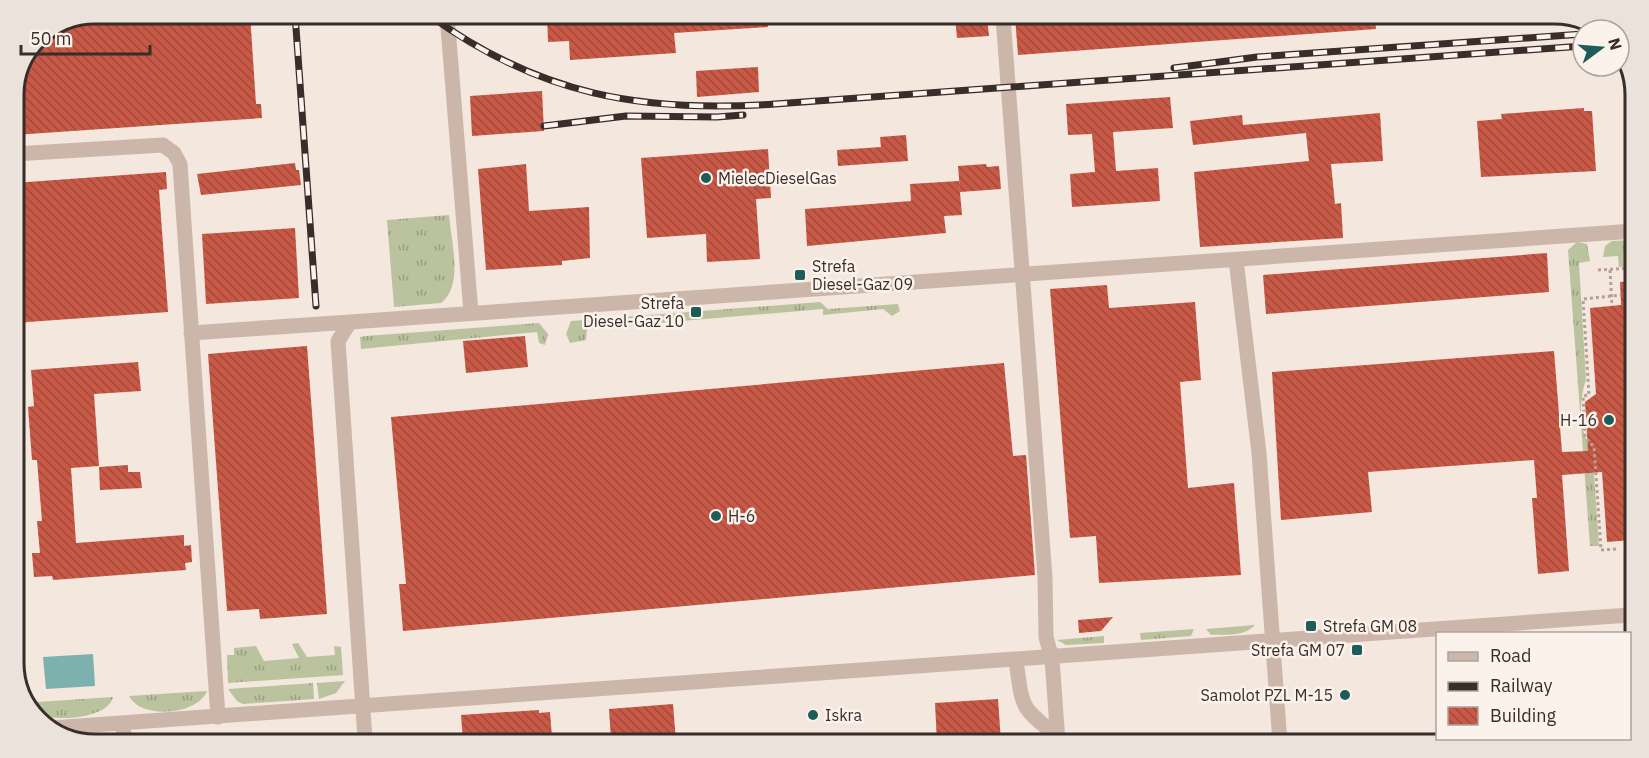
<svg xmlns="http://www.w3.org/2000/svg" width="1649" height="758" font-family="'IBM Plex Sans',sans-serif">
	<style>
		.grass { fill: url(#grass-tufts) }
		.water { fill: #7cb1ae }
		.building { fill: url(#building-back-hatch) }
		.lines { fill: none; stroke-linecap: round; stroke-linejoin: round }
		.path { stroke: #b89f94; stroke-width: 3; stroke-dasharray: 3 3; stroke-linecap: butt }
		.minor { stroke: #ccb6aa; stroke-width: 15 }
		.rail-casing { stroke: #392d29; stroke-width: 7 }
		.rail { stroke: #faf2eb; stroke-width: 4.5; stroke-dasharray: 14; stroke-linecap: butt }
		.poi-dot { fill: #1e5c59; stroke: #faf2eb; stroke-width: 2 }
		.labels { text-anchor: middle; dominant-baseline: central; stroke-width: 5; stroke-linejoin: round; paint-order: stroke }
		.poi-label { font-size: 16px; fill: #392d29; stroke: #faf2eb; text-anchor: start }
		.rim { fill: none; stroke: #392d29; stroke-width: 3 }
	</style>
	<defs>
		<pattern id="grass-tufts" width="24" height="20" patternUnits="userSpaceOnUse" patternTransform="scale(1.5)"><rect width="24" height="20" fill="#bac39e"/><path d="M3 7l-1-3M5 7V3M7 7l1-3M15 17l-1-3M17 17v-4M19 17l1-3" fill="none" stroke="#989f81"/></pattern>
		<pattern id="building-back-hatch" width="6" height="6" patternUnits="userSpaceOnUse" patternTransform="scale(1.5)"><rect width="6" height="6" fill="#c85947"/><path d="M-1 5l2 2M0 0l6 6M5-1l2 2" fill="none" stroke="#a34a3b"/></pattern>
	</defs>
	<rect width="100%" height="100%" fill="#f3e7de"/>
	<path class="grass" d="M 449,215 C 451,240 464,286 441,303 L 394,307 L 387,220 Z
		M 1634,240 L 1634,266 L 1619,267 L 1618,256 L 1603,257 L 1605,246 L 1612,241 Z
		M 1577,242 L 1587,244 L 1590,261 L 1579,263 L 1586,380 C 1579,399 1578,433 1592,448 L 1599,546 L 1590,546 L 1568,250 Z
		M 820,302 L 828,309 L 898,304 L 900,311 L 892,316 L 883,309 L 823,315 L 823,309 L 587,329 L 586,340 L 570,343 L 566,334 L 571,321 Z
		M 539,323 L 548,334 L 545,345 L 539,343 L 537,332 L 361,349 L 360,337 L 366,336 Z
		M 1255,625 C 1244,637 1225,634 1211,635 L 1206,629 Z
		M 1194,629 L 1191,636 L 1141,640 L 1140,633 Z
		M 1104,636 L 1104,643 L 1066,645 L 1057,640 Z
		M 298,643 L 307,657 L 335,655 L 334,646 L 341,647 L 343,675 L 228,683 L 227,655 L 234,655 L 234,648 L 256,646 L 264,661 L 299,658 L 292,644 Z
		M 345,681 L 336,693 L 319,699 L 317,683 Z
		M 313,683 L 314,699 L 243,704 L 237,701 L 228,689 Z
		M 207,691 C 198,715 141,720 129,696 Z
		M 113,697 C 108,720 47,724 32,710 L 37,702 Z"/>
	<path class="water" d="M 93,654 L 95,686 L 46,689 L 43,657 Z"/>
	<path class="building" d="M 95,14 L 250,14 L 256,104 L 261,104 L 262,118 L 14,135 L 14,90 L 38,37 Z
		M 547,15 L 768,16 L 768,27 L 674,33 L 676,53 L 570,60 L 569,41 L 548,42 Z
		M 955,17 L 987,17 L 989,36 L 957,38 Z
		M 1015,17 L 1375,19 L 1376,29 L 1018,55 Z
		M 758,67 L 759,92 L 697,97 L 696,71 Z
		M 542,91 L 544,131 L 472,136 L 470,96 Z
		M 1170,97 L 1173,128 L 1113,132 L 1116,171 L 1158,168 L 1160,201 L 1072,207 L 1070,174 L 1095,172 L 1092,134 L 1068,135 L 1066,104 Z
		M 1584,108 L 1584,111 L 1592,111 L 1596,171 L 1481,177 L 1477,121 L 1502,119 L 1501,114 Z
		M 1380,113 L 1383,161 L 1331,164 L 1335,204 L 1341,203 L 1343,238 L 1200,247 L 1194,172 L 1309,161 L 1306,133 L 1193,145 L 1190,121 L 1242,115 L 1243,125 Z
		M 906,135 L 908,161 L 838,166 L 837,150 L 881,147 L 880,137 Z
		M 768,149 L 771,198 L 756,199 L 760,259 L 707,262 L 706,234 L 647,238 L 641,158 Z
		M 295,163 L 296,170 L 299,170 L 301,185 L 201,195 L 197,174 Z
		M 526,164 L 529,211 L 589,207 L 590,258 L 562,261 L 562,265 L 486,270 L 478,169 Z
		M 986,164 L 987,167 L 999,166 L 1001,189 L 960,192 L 958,166 Z
		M 166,172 L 167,189 L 159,190 L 168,312 L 14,323 L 14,183 Z
		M 959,181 L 962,215 L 944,216 L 946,233 L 807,246 L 805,209 L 911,201 L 910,184 Z
		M 295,228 L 299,298 L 206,304 L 202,234 Z
		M 1547,253 L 1549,292 L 1266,314 L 1263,275 Z
		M 1633,281 L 1631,540 L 1607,542 L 1602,472 L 1562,475 L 1569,571 L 1538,574 L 1532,498 L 1537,498 L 1534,460 L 1368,472 L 1372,512 L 1281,520 L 1272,372 L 1554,351 L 1562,452 L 1588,451 L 1585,402 L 1596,394 L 1590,308 L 1621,305 L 1620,282 Z
		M 1107,285 L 1109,308 L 1195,302 L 1201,380 L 1180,382 L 1188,488 L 1234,483 L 1241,575 L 1099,583 L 1096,536 L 1070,538 L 1050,289 Z
		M 525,336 L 528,367 L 466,373 L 463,341 Z
		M 307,346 L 327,614 L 260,619 L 259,609 L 227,611 L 208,354 Z
		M 138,362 L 141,391 L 94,394 L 99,466 L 71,468 L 76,543 L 184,535 L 184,546 L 191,545 L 192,562 L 185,563 L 186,570 L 53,580 L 52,576 L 34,577 L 32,553 L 40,553 L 37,521 L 42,521 L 37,460 L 32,460 L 28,407 L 34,406 L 31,370 Z
		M 1004,363 L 1013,456 L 1026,455 L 1035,575 L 403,631 L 399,584 L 406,584 L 391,417 Z
		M 128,465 L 128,472 L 140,472 L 142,488 L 100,490 L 99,467 Z
		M 1113,617 L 1101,631 L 1079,633 L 1078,620 Z
		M 998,699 L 1001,742 L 937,742 L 935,703 Z
		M 673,704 L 676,741 L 611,740 L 609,709 Z
		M 539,710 L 539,713 L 550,712 L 552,737 L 541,740 L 463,740 L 461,715 Z"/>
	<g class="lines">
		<path class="path" d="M 1598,270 L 1634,268
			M 1610,270 L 1612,306
			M 1616,549 L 1601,550 L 1594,447 L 1585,437 L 1583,396 L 1589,395 L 1583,299 L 1621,295"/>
		<path class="minor" d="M 447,15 L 471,313
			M 1003,17 L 1045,577 L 1046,637 L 1052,659 L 1058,742
			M 14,154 L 163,145 L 174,153 L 180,164 L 218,717
			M 1236,260 L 1259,453 L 1280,743
			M 191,333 L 350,322
			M 1016,661 C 1023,708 1019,706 1057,736
			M 123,723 L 124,738
			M 51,728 L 1630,615
			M 365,739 L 338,341 L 350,322 L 1634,231"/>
		<defs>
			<path id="rail" d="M 295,14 L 316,306
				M 429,15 C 539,95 642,113 775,104 L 1583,46
				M 1174,68 L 1257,57 L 1583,34
				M 544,126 L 626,116 L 717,117 L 743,115"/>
		</defs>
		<use href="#rail" class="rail-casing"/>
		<use href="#rail" class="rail"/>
	</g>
	<g class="poi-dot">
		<circle cx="706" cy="178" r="6"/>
		<rect x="794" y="269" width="12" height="12" rx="3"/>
		<rect x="690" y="306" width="12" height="12" rx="3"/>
		<circle cx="1609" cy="420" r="6"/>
		<circle cx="716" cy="516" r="6"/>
		<rect x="1305" y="620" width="12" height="12" rx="3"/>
		<rect x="1351" y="644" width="12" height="12" rx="3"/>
		<circle cx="1345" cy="695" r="6"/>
		<circle cx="813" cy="715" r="6"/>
	</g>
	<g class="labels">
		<g class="poi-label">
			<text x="718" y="178">MielecDieselGas</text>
			<text x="812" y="266">Strefa<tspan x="812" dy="18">Diesel-Gaz 09</tspan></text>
			<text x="684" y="303" text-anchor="end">Strefa<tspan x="684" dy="18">Diesel-Gaz 10</tspan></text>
			<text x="1597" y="420" text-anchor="end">H-16</text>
			<text x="728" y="516">H-6</text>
			<text x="1323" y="626">Strefa GM 08</text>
			<text x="1345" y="650" text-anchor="end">Strefa GM 07</text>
			<text x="1333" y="695" text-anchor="end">Samolot PZL M-15</text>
			<text x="825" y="715">Iskra</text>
		</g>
	</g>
	<path d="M0 0H1649V758H0ZM95 24H1554A71 71 0 0 1 1625 95V663A71 71 0 0 1 1554 734H95A71 71 0 0 1 24 663V95A71 71 0 0 1 95 24Z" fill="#ebe2db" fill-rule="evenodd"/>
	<path class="rim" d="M95 24H1554A71 71 0 0 1 1625 95V663A71 71 0 0 1 1554 734H95A71 71 0 0 1 24 663V95A71 71 0 0 1 95 24Z"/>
	<rect x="1436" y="632" width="195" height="108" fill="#faf2eb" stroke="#ada39d" stroke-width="1.5"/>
	<rect x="1448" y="652" width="30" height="9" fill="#ccb6aa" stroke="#ada39d" stroke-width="1.5"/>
	<text x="1490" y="662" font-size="18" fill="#392d29">Road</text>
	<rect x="1448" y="682" width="30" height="9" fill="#392d29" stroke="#ada39d" stroke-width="1.5"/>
	<text x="1490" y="692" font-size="18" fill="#392d29">Railway</text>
	<rect x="1448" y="707" width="30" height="18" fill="url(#building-back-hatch)" stroke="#ada39d" stroke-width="1.5"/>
	<text x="1490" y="722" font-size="18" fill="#392d29">Building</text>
	<g transform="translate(1601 48) rotate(74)"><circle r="28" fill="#faf2eb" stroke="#ada39d" stroke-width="1.5"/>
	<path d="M0-4.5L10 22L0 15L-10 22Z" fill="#1e5c59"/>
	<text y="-9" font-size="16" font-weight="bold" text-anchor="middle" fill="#392d29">N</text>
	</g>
	<path d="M21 45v9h129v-9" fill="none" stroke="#392d29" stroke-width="3"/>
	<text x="30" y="45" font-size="18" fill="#392d29" stroke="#faf2eb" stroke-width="4.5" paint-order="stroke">50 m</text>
</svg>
